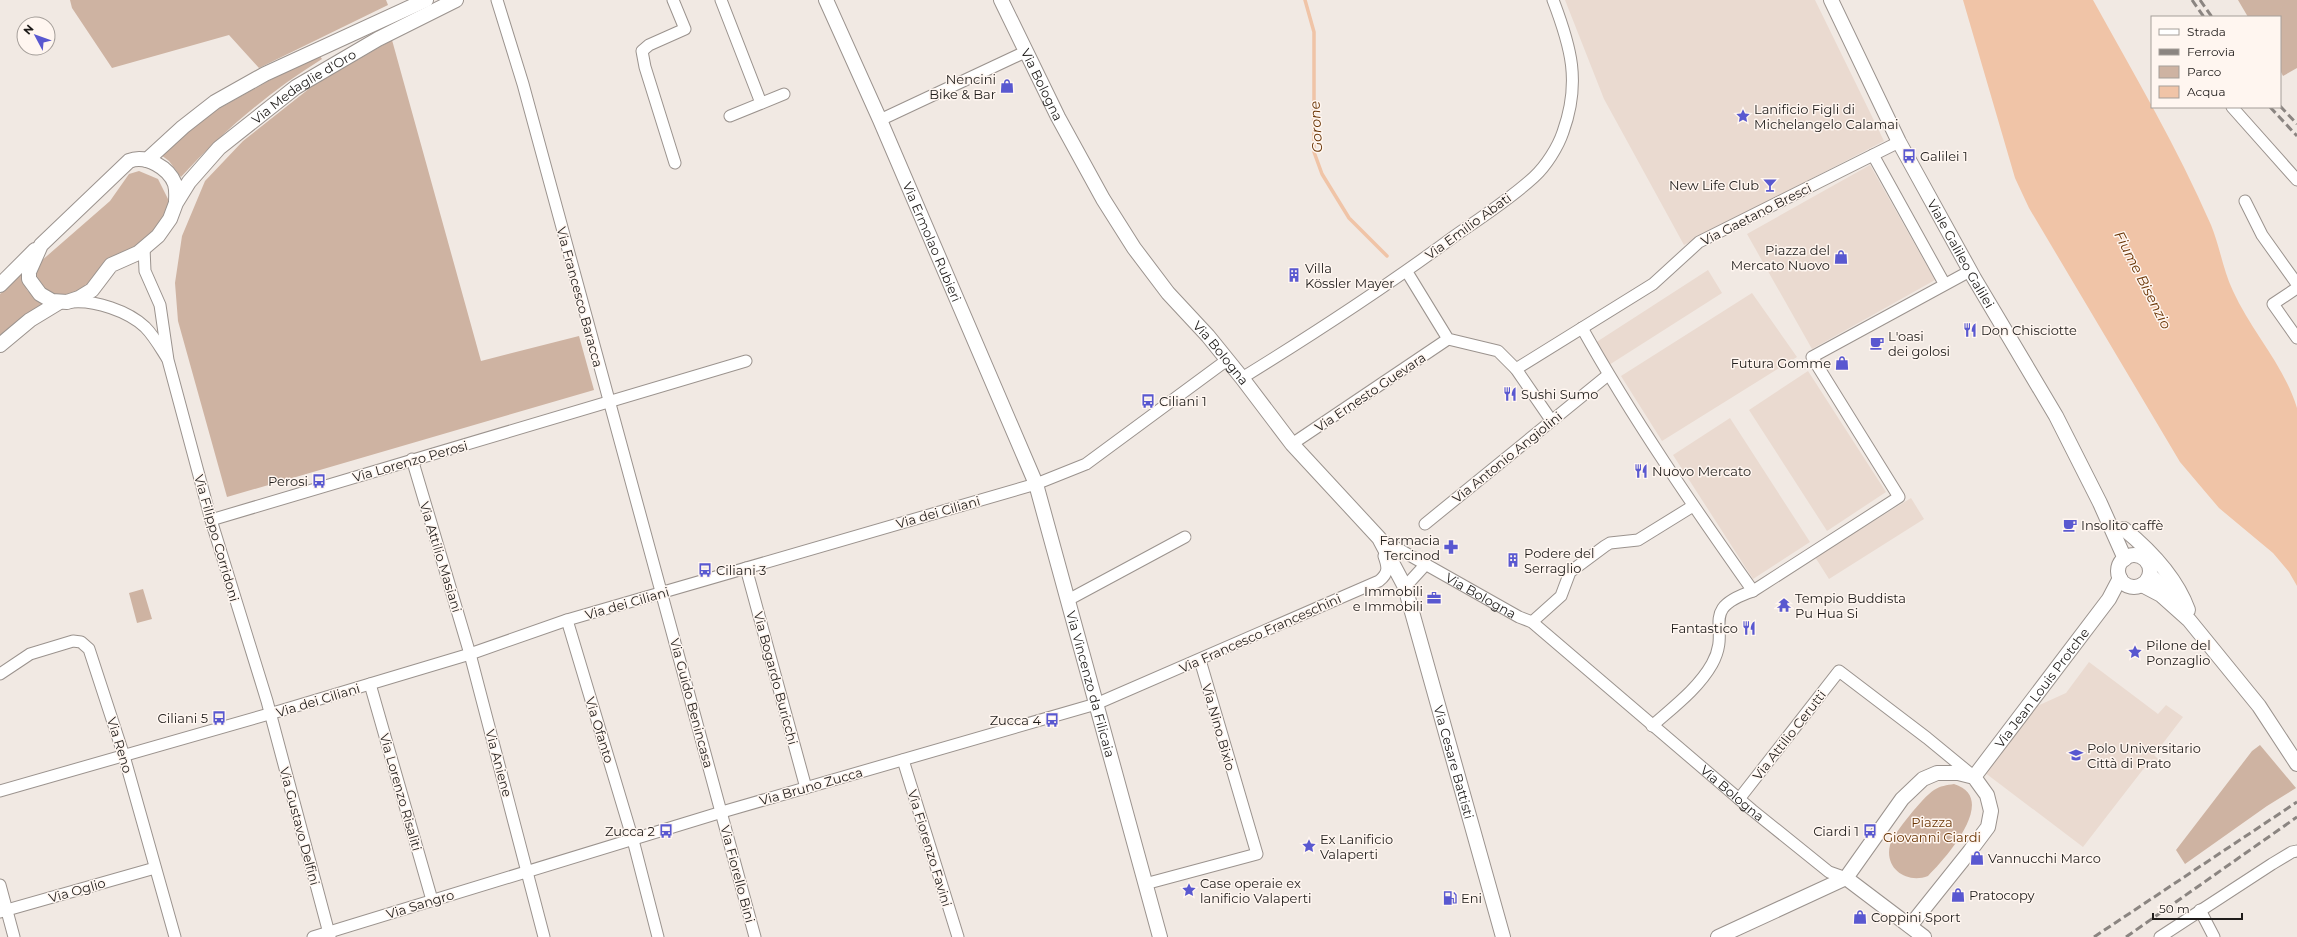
<svg xmlns="http://www.w3.org/2000/svg" width="2297" height="937" font-family="Montserrat,sans-serif">
	<style>
		.built { fill: #eadad0 }
		.green { fill: #ceb3a2 }
		.water { fill: #f0c4a7 }
		.lines { fill: none; stroke-linecap: round; stroke-linejoin: round }
		.stream { stroke: #f0c4a7; stroke-width: 3.5 }
		.minor-casing { stroke: #9b938e; stroke-width: 13 }
		.tertiary-casing { stroke: #9b938e; stroke-width: 16 }
		.minor { stroke: #fff; stroke-width: 11 }
		.tertiary { stroke: #fff; stroke-width: 14 }
		.rail { stroke: #8b8581; stroke-width: 3; stroke-dasharray: 8 4; stroke-linecap: butt }
		.labels { text-anchor: middle; dominant-baseline: central; stroke-width: 3; stroke-linejoin: round; paint-order: stroke }
		.poi-label { font-size: 13px; fill: #1f1c1a; stroke: #fff6f0; text-anchor: start }
		.street-label { font-size: 13px; fill: #1f1c1a; stroke: #fff6f0 }
		.park-label { font-size: 13px; fill: #693403; stroke: #fff6f0 }
		.water-label { font-size: 14px; font-style: italic; fill: #6a3505; stroke: #fff6f0 }
	</style>
	<rect width="100%" height="100%" fill="#f1e9e3"/>
	<path class="built" d="M 1565,0 L 1815,0 L 1884,141 L 1684,245 L 1604,99 Z
		M 1870,165 L 1935,280 L 1812,349 L 1747,234 Z
		M 1708,270 L 1722,293 L 1609,365 L 1595,343 Z
		M 1752,293 L 1797,357 L 1662,441 L 1621,376 Z
		M 1808,371 L 1886,492 L 1827,531 L 1749,410 Z
		M 1730,418 L 1810,542 L 1753,579 L 1673,455 Z
		M 1911,498 L 1924,519 L 1829,579 L 1815,557 Z
		M 2089,662 L 2158,714 L 2166,705 L 2183,717 L 2154,755 L 2158,759 L 2153,767 L 2148,763 L 2083,847 L 1984,772 L 2035,707 L 2066,693 Z"/>
	<path class="green" d="M 70,0 L 386,0 L 388,5 L 259,68 L 229,35 L 112,68 L 72,8 Z
		M 2238,0 L 2297,0 L 2297,68 L 2283,76 L 2280,70 L 2280,17 L 2248,17 Z
		M 392,40 L 481,361 L 579,336 L 594,390 L 227,497 L 178,321 L 175,283 L 182,236 L 205,181 L 243,141 L 315,84 Z
		M 320,56 L 322,59 C 269,92 223,131 181,177 L 169,161 L 161,155 L 204,117 L 286,71 Z
		M 139,171 L 158,179 L 169,201 L 165,214 L 156,229 L 73,297 C 55,297 47,294 36,280 L 36,270 L 40,262 L 110,201 L 129,174 Z
		M 21,273 L 27,290 L 43,304 L 0,335 L 0,294 Z
		M 143,589 L 152,619 L 137,623 L 129,593 Z
		M 2260,745 L 2296,788 L 2267,806 L 2185,864 L 2176,850 L 2252,751 Z
		M 1954,784 C 2000,798 1945,859 1928,876 C 1907,884 1884,869 1890,845 C 1893,834 1924,796 1934,790 C 1940,786 1947,785 1954,784 Z"/>
	<path class="water" d="M 1963,0 L 2093,0 C 2134,74 2177,147 2211,225 C 2220,247 2223,270 2233,291 C 2251,331 2284,365 2297,408 L 2297,586 L 2289,572 L 2273,553 L 2219,508 L 2180,462 L 2029,208 L 2015,178 Z"/>
	<g class="lines">
		<path class="stream" d="M 1305,0 L 1314,32 L 1314,152 L 1322,174 L 1349,218 L 1387,256"/>
		<defs>
			<g id="minor">
				<path d="M 497,0 L 523,84 L 755,937"/>
				<path d="M 673,0 L 685,29 L 649,45 L 642,51 L 645,67 L 675,163"/>
				<path d="M 721,0 L 761,103"/>
				<path d="M 2232,107 L 2297,180"/>
				<path d="M 730,116 L 784,94"/>
				<path d="M 880,120 L 1025,52"/>
				<path d="M 1873,155 L 1944,283"/>
				<path d="M 2245,201 L 2262,235 L 2297,284"/>
				<path d="M 144,248 L 145,271 L 160,305 L 168,360 L 211,520 L 267,701 L 330,937"/>
				<path d="M 1407,272 L 1448,339 L 1498,351 L 1516,369 L 1551,420"/>
				<path d="M 2297,288 L 2273,304 L 2297,338"/>
				<path d="M 72,302 C 95,300 128,311 145,327 C 154,336 160,347 167,358"/>
				<path d="M 1582,328 C 1633,419 1693,506 1753,591 L 1899,497 L 1812,357 L 1970,271"/>
				<path d="M 1516,369 L 1653,284 L 1699,242 L 1899,142"/>
				<path d="M 1242,378 C 1315,333 1387,286 1456,235 C 1482,217 1510,199 1534,177 C 1546,166 1558,147 1563,132 C 1581,82 1571,47 1553,0"/>
				<path d="M 1292,444 L 1448,339"/>
				<path d="M 412,459 L 470,654 L 544,937"/>
				<path d="M 211,520 L 746,361"/>
				<path d="M 1425,524 L 1608,375"/>
				<path id="s1" d="M 1379,538 L 1519,617 L 1532,622 L 1752,810 L 1829,872 L 1846,878"/>
				<path d="M 746,568 L 806,788"/>
				<path d="M 1405,587 L 1426,564"/>
				<path d="M 1068,600 L 1185,537"/>
				<path d="M 567,620 L 633,840 L 658,937"/>
				<path d="M 1532,622 L 1561,596 L 1570,572 L 1605,546 L 1610,543 L 1638,540 L 1693,506"/>
				<path d="M 0,674 L 30,654 L 73,641 L 81,642 L 89,649 L 124,756 L 175,937"/>
				<path d="M 370,684 L 432,900"/>
				<path d="M 1652,726 C 1672,708 1698,689 1712,664 C 1733,627 1696,610 1753,591"/>
				<path d="M 903,760 L 958,937"/>
				<path d="M 0,791 L 283,710 L 470,654 L 567,620 L 1036,484 L 1086,464 L 1227,360"/>
				<path d="M 1739,799 L 1839,671 L 1927,738 L 1972,775"/>
				<path d="M 1145,884 L 1257,854 L 1200,660"/>
				<path d="M 0,885 L 14,937"/>
				<path d="M 2200,910 L 2214,937"/>
				<path d="M 0,912 L 155,868"/>
				<path d="M 313,937 L 722,812 L 1096,704 L 1379,581 C 1389,573 1388,567 1384,556"/>
				<path d="M 2160,937 L 2272,864 L 2292,852 L 2297,851"/>
			</g>
			<g id="tertiary">
				<path id="s2" d="M 826,0 L 880,120 L 1036,484 L 1160,937"/>
				<path id="s3" d="M 1001,0 L 1058,117 L 1103,199 L 1134,248 L 1168,293 L 1208,336 L 1242,378 L 1292,444 L 1379,538 L 1405,587 L 1503,937"/>
				<path id="s4" d="M 1831,0 L 1899,142 L 1974,278 L 2056,416 L 2100,503 L 2125,559"/>
				<path d="M 147,160 L 183,127 L 215,102 L 265,74 L 426,0"/>
				<path id="s5" d="M 176,203 C 176,196 177,191 175,184 C 169,168 146,154 129,161 L 41,245 L 29,272 L 29,279 L 40,294 L 52,301 L 67,302 L 79,298 L 92,290 L 111,265 L 138,253 L 158,236 L 170,219 L 176,203 L 189,182 L 219,148 L 296,87 L 378,39 L 456,0"/>
				<path d="M 0,285 L 35,250"/>
				<path d="M 0,345 L 30,320 L 58,303"/>
				<path d="M 2124,529 C 2151,551 2176,577 2188,610"/>
				<circle cx="2134" cy="571" r="16"/>
				<path d="M 2150,575 L 2176,598"/>
				<path d="M 2142,585 L 2161,595 L 2189,620 L 2259,706 L 2297,764"/>
				<path id="s6" d="M 1974,777 L 2109,599 L 2120,578"/>
				<path d="M 1846,878 L 1924,937"/>
				<path d="M 1718,937 L 1846,878 L 1902,799 L 1923,779 L 1937,773 L 1958,773 L 1974,777 L 1987,795 L 1991,811 L 1988,827 L 1970,851 L 1910,926"/>
			</g>
		</defs>
		<use href="#minor" class="minor-casing"/>
		<use href="#tertiary" class="tertiary-casing"/>
		<use href="#minor" class="minor"/>
		<use href="#tertiary" class="tertiary"/>
		<path class="rail" d="M 2192,0 L 2204,17
			M 2200,0 L 2212,17
			M 2280,106 L 2297,124
			M 2270,107 L 2297,136
			M 2094,937 L 2297,802
			M 2126,937 L 2297,817"/>
	</g>
	<defs>
		<symbol id="shop-bare" viewBox="-9 -9 18 18"><path d="M-5-2.5h2.3a2.7 3.5 0 0 1 5.4 0H5L5.5 6h-11ZM-1.5-2.5h3a1.5 2.3 0 0 0-3 0Z" fill="#5958d0" stroke="#fff6f0" stroke-width="2.5" paint-order="stroke"/></symbol>
		<symbol id="sight-bare" viewBox="-9 -9 18 18"><path d="M0-6L1.8-2.2L6-1.7L2.9 1.2L3.7 5.4L0 3.3L-3.7 5.4L-2.9 1.2L-6-1.7L-1.8-2.2Z" fill="#5958d0" stroke="#fff6f0" stroke-width="2.5" paint-order="stroke"/></symbol>
		<symbol id="bus-bare" viewBox="-9 -9 18 18"><path d="M-5-6H5V4H4V6H2V4H-2V6H-4V4H-5ZM-3.5-4V0h7V-4ZM-3.5 1.2v1.5H-2V1.2ZM2 1.2v1.5H3.5V1.2Z" fill="#5958d0" stroke="#fff6f0" stroke-width="2.5" paint-order="stroke"/></symbol>
		<symbol id="bar-bare" viewBox="-9 -9 18 18"><path d="M-6-5H6L.8 .8V4.5H3.5V6h-7V4.5H-.8V.8Z" fill="#5958d0" stroke="#fff6f0" stroke-width="2.5" paint-order="stroke"/></symbol>
		<symbol id="building-bare" viewBox="-9 -9 18 18"><path d="M-4-6H4V6H1V3H-1V6H-4ZM-2.5-4.3h1.7v1.8h-1.7ZM.8-4.3h1.7v1.8H.8ZM-2.5-1h1.7V.8h-1.7ZM.8-1h1.7V.8H.8Z" fill="#5958d0" stroke="#fff6f0" stroke-width="2.5" paint-order="stroke"/></symbol>
		<symbol id="restaurant-bare" viewBox="-9 -9 18 18"><path d="M-5-6h1v4h1v-4h1v4h1v-4h1v5L-1.5 .5V6h-2V.5L-5-1ZM5-6V6H3V1.5H1.5Q1.5-4 5-6Z" fill="#5958d0" stroke="#fff6f0" stroke-width="2.5" paint-order="stroke"/></symbol>
		<symbol id="cafe-bare" viewBox="-9 -9 18 18"><path d="M-5.5-4.5H6V0H3Q3 3.5 0 3.5H-2.5Q-5.5 3.5-5.5 0ZM3-3.2v2h1.7v-2ZM-6 4.5H4V6H-6Z" fill="#5958d0" stroke="#fff6f0" stroke-width="2.5" paint-order="stroke"/></symbol>
		<symbol id="pharmacy-bare" viewBox="-9 -9 18 18"><path d="M-2-6h4v4h4v4h-4v4h-4v-4h-4v-4h4Z" fill="#5958d0" stroke="#fff6f0" stroke-width="2.5" paint-order="stroke"/></symbol>
		<symbol id="office-bare" viewBox="-9 -9 18 18"><path d="M-6-3h4V-5.5h4V-3h4V5H-6ZM-1-4.5V-3h2v-1.5ZM-6 0V1H6V0Z" fill="#5958d0" stroke="#fff6f0" stroke-width="2.5" paint-order="stroke"/></symbol>
		<symbol id="temple-bare" viewBox="-9 -9 18 18"><path d="M0-6L5-2H3V0L6.5 2.5H4V6H1.5V3h-3V6H-4V2.5H-6.5L-3 0V-2H-5Z" fill="#5958d0" stroke="#fff6f0" stroke-width="2.5" paint-order="stroke"/></symbol>
		<symbol id="university-bare" viewBox="-9 -9 18 18"><path d="M0-5L7-2L0 1L-7-2ZM-4 1L0 2.5L4 1V4Q0 6-4 4Z" fill="#5958d0" stroke="#fff6f0" stroke-width="2.5" paint-order="stroke"/></symbol>
		<symbol id="fuel-bare" viewBox="-9 -9 18 18"><path d="M-5.5-6h7V0h2V4h1.3V-2.5L3-4.5l.8-.8L6-3V5H2.5V1h-1V6h-7ZM-4.2-4.7v3.2H.2V-4.7Z" fill="#5958d0" stroke="#fff6f0" stroke-width="2.5" paint-order="stroke"/></symbol>
	</defs>
	<g fill-rule="evenodd">
		<use href="#shop-bare" x="997" y="76" width="20" height="20"/>
		<use href="#sight-bare" x="1733" y="106" width="20" height="20"/>
		<use href="#bus-bare" x="1899" y="146" width="20" height="20"/>
		<use href="#bar-bare" x="1760" y="175" width="20" height="20"/>
		<use href="#shop-bare" x="1831" y="247" width="20" height="20"/>
		<use href="#building-bare" x="1284" y="265" width="20" height="20"/>
		<use href="#restaurant-bare" x="1960" y="320" width="20" height="20"/>
		<use href="#cafe-bare" x="1867" y="333" width="20" height="20"/>
		<use href="#shop-bare" x="1832" y="353" width="20" height="20"/>
		<use href="#restaurant-bare" x="1500" y="384" width="20" height="20"/>
		<use href="#bus-bare" x="1138" y="391" width="20" height="20"/>
		<use href="#restaurant-bare" x="1631" y="461" width="20" height="20"/>
		<use href="#bus-bare" x="309" y="471" width="20" height="20"/>
		<use href="#cafe-bare" x="2060" y="515" width="20" height="20"/>
		<use href="#pharmacy-bare" x="1441" y="537" width="20" height="20"/>
		<use href="#building-bare" x="1503" y="550" width="20" height="20"/>
		<use href="#bus-bare" x="695" y="560" width="20" height="20"/>
		<use href="#office-bare" x="1424" y="588" width="20" height="20"/>
		<use href="#temple-bare" x="1774" y="595" width="20" height="20"/>
		<use href="#restaurant-bare" x="1739" y="618" width="20" height="20"/>
		<use href="#sight-bare" x="2125" y="642" width="20" height="20"/>
		<use href="#bus-bare" x="209" y="708" width="20" height="20"/>
		<use href="#bus-bare" x="1042" y="710" width="20" height="20"/>
		<use href="#university-bare" x="2066" y="745" width="20" height="20"/>
		<use href="#bus-bare" x="656" y="821" width="20" height="20"/>
		<use href="#bus-bare" x="1860" y="821" width="20" height="20"/>
		<use href="#sight-bare" x="1299" y="836" width="20" height="20"/>
		<use href="#shop-bare" x="1967" y="848" width="20" height="20"/>
		<use href="#sight-bare" x="1179" y="880" width="20" height="20"/>
		<use href="#shop-bare" x="1948" y="885" width="20" height="20"/>
		<use href="#fuel-bare" x="1440" y="888" width="20" height="20"/>
		<use href="#shop-bare" x="1850" y="907" width="20" height="20"/>
	</g>
	<g class="labels">
		<g class="poi-label">
			<text x="996" y="79" text-anchor="end">Nencini<tspan x="996" dy="15">Bike &amp; Bar</tspan></text>
			<text x="1754" y="109">Lanificio Figli di<tspan x="1754" dy="15">Michelangelo Calamai</tspan></text>
			<text x="1920" y="156">Galilei 1</text>
			<text x="1759" y="185" text-anchor="end">New Life Club</text>
			<text x="1830" y="250" text-anchor="end">Piazza del<tspan x="1830" dy="15">Mercato Nuovo</tspan></text>
			<text x="1305" y="268">Villa<tspan x="1305" dy="15">Kössler Mayer</tspan></text>
			<text x="1981" y="330">Don Chisciotte</text>
			<text x="1888" y="336">L'oasi<tspan x="1888" dy="15">dei golosi</tspan></text>
			<text x="1831" y="363" text-anchor="end">Futura Gomme</text>
			<text x="1521" y="394">Sushi Sumo</text>
			<text x="1159" y="401">Ciliani 1</text>
			<text x="1652" y="471">Nuovo Mercato</text>
			<text x="308" y="481" text-anchor="end">Perosi</text>
			<text x="2081" y="525">Insolito caffè</text>
			<text x="1440" y="540" text-anchor="end">Farmacia<tspan x="1440" dy="15">Tercinod</tspan></text>
			<text x="1524" y="553">Podere del<tspan x="1524" dy="15">Serraglio</tspan></text>
			<text x="716" y="570">Ciliani 3</text>
			<text x="1423" y="591" text-anchor="end">Immobili<tspan x="1423" dy="15">e Immobili</tspan></text>
			<text x="1795" y="598">Tempio Buddista<tspan x="1795" dy="15">Pu Hua Si</tspan></text>
			<text x="1738" y="628" text-anchor="end">Fantastico</text>
			<text x="2146" y="645">Pilone del<tspan x="2146" dy="15">Ponzaglio</tspan></text>
			<text x="208" y="718" text-anchor="end">Ciliani 5</text>
			<text x="1041" y="720" text-anchor="end">Zucca 4</text>
			<text x="2087" y="748">Polo Universitario<tspan x="2087" dy="15">Città di Prato</tspan></text>
			<text x="655" y="831" text-anchor="end">Zucca 2</text>
			<text x="1859" y="831" text-anchor="end">Ciardi 1</text>
			<text x="1320" y="839">Ex Lanificio<tspan x="1320" dy="15">Valaperti</tspan></text>
			<text x="1988" y="858">Vannucchi Marco</text>
			<text x="1200" y="883">Case operaie ex<tspan x="1200" dy="15">lanificio Valaperti</tspan></text>
			<text x="1969" y="895">Pratocopy</text>
			<text x="1461" y="898">Eni</text>
			<text x="1871" y="917">Coppini Sport</text>
		</g>
		<g class="street-label">
			<text stroke="none"><textPath href="#s3" startOffset="94">Via Bologna</textPath></text>
			<text stroke="none"><textPath href="#s5" startOffset="609">Via Medaglie d'Oro</textPath></text>
			<text transform="translate(1756 214) rotate(-27)">Via Gaetano Bresci</text>
			<text transform="translate(1468 226) rotate(-36)">Via Emilio Abati</text>
			<text stroke="none"><textPath href="#s2" startOffset="264">Via Ermolao Rubieri</textPath></text>
			<text stroke="none"><textPath href="#s4" startOffset="285">Viale Galileo Galilei</textPath></text>
			<text transform="translate(580 297) rotate(75)">Via Francesco Baracca</text>
			<text stroke="none"><textPath href="#s3" startOffset="418">Via Bologna</textPath></text>
			<text transform="translate(1370 392) rotate(-34)">Via Ernesto Guevara</text>
			<text transform="translate(1507 457) rotate(-39)">Via Antonio Angiolini</text>
			<text transform="translate(410 461) rotate(-16)">Via Lorenzo Perosi</text>
			<text transform="translate(938 512) rotate(-16)">Via dei Ciliani</text>
			<text transform="translate(217 538) rotate(74)">Via Filippo Corridoni</text>
			<text transform="translate(441 557) rotate(73)">Via Attilio Masiani</text>
			<text stroke="none"><textPath href="#s1" startOffset="117">Via Bologna</textPath></text>
			<text transform="translate(627 603) rotate(-16)">Via dei Ciliani</text>
			<text transform="translate(1260 633) rotate(-24)">Via Francesco Franceschini</text>
			<text transform="translate(776 678) rotate(75)">Via Bogardo Buricchi</text>
			<text stroke="none"><textPath href="#s2" startOffset="735">Via Vincenzo da Filicaia</textPath></text>
			<text stroke="none"><textPath href="#s6" startOffset="112">Via Jean Louis Protche</textPath></text>
			<text transform="translate(318 700) rotate(-17)">Via dei Ciliani</text>
			<text transform="translate(692 703) rotate(75)">Via Guido Benincasa</text>
			<text transform="translate(1219 727) rotate(74)">Via Nino Bixio</text>
			<text transform="translate(600 730) rotate(73)">Via Ofanto</text>
			<text transform="translate(1789 735) rotate(-52)">Via Attilio Cerutti</text>
			<text transform="translate(120 745) rotate(73)">Via Reno</text>
			<text stroke="none"><textPath href="#s3" startOffset="899">Via Cesare Battisti</textPath></text>
			<text transform="translate(499 763) rotate(75)">Via Aniene</text>
			<text transform="translate(811 786) rotate(-16)">Via Bruno Zucca</text>
			<text transform="translate(401 792) rotate(74)">Via Lorenzo Risaliti</text>
			<text stroke="none"><textPath href="#s1" startOffset="438">Via Bologna</textPath></text>
			<text transform="translate(300 826) rotate(75)">Via Gustavo Delfini</text>
			<text transform="translate(930 848) rotate(73)">Via Fiorenzo Favini</text>
			<text transform="translate(738 874) rotate(75)">Via Fiorello Bini</text>
			<text transform="translate(77 890) rotate(-16)">Via Oglio</text>
			<text transform="translate(420 904) rotate(-17)">Via Sangro</text>
		</g>
		<g class="park-label">
			<text x="1932" y="822">Piazza<tspan x="1932" dy="15">Giovanni Ciardi</tspan></text>
		</g>
		<g class="water-label">
			<text transform="translate(1316 127) rotate(-93)">Gorone</text>
			<text transform="translate(2143 280) rotate(63)">Fiume Bisenzio</text>
		</g>
	</g>
	<rect x="2151" y="16" width="130" height="92" fill="#fff6f0" stroke="#a59f9a"/>
	<rect x="2159" y="29" width="20" height="6" fill="#ffffff" stroke="#a59f9a"/>
	<text x="2187" y="36" font-size="12" fill="#1f1c1a">Strada</text>
	<rect x="2159" y="49" width="20" height="6" fill="#8b8581" stroke="#a59f9a"/>
	<text x="2187" y="56" font-size="12" fill="#1f1c1a">Ferrovia</text>
	<rect x="2159" y="66" width="20" height="12" fill="#ceb3a2" stroke="#a59f9a"/>
	<text x="2187" y="76" font-size="12" fill="#1f1c1a">Parco</text>
	<rect x="2159" y="86" width="20" height="12" fill="#f0c4a7" stroke="#a59f9a"/>
	<text x="2187" y="96" font-size="12" fill="#1f1c1a">Acqua</text>
	<g transform="translate(36 36) rotate(311)"><circle r="19" fill="#fff6f0" stroke="#a59f9a"/>
	<path d="M0-3L7 15L0 10L-7 15Z" fill="#5958d0"/>
	<text y="-6" font-size="11" font-weight="bold" text-anchor="middle" fill="#1f1c1a">N</text>
	</g>
	<path d="M2153 913v6h89v-6" fill="none" stroke="#1f1c1a" stroke-width="2"/>
	<text x="2159" y="913" font-size="12" fill="#1f1c1a" stroke="#fff6f0" stroke-width="3" paint-order="stroke">50 m</text>
</svg>
